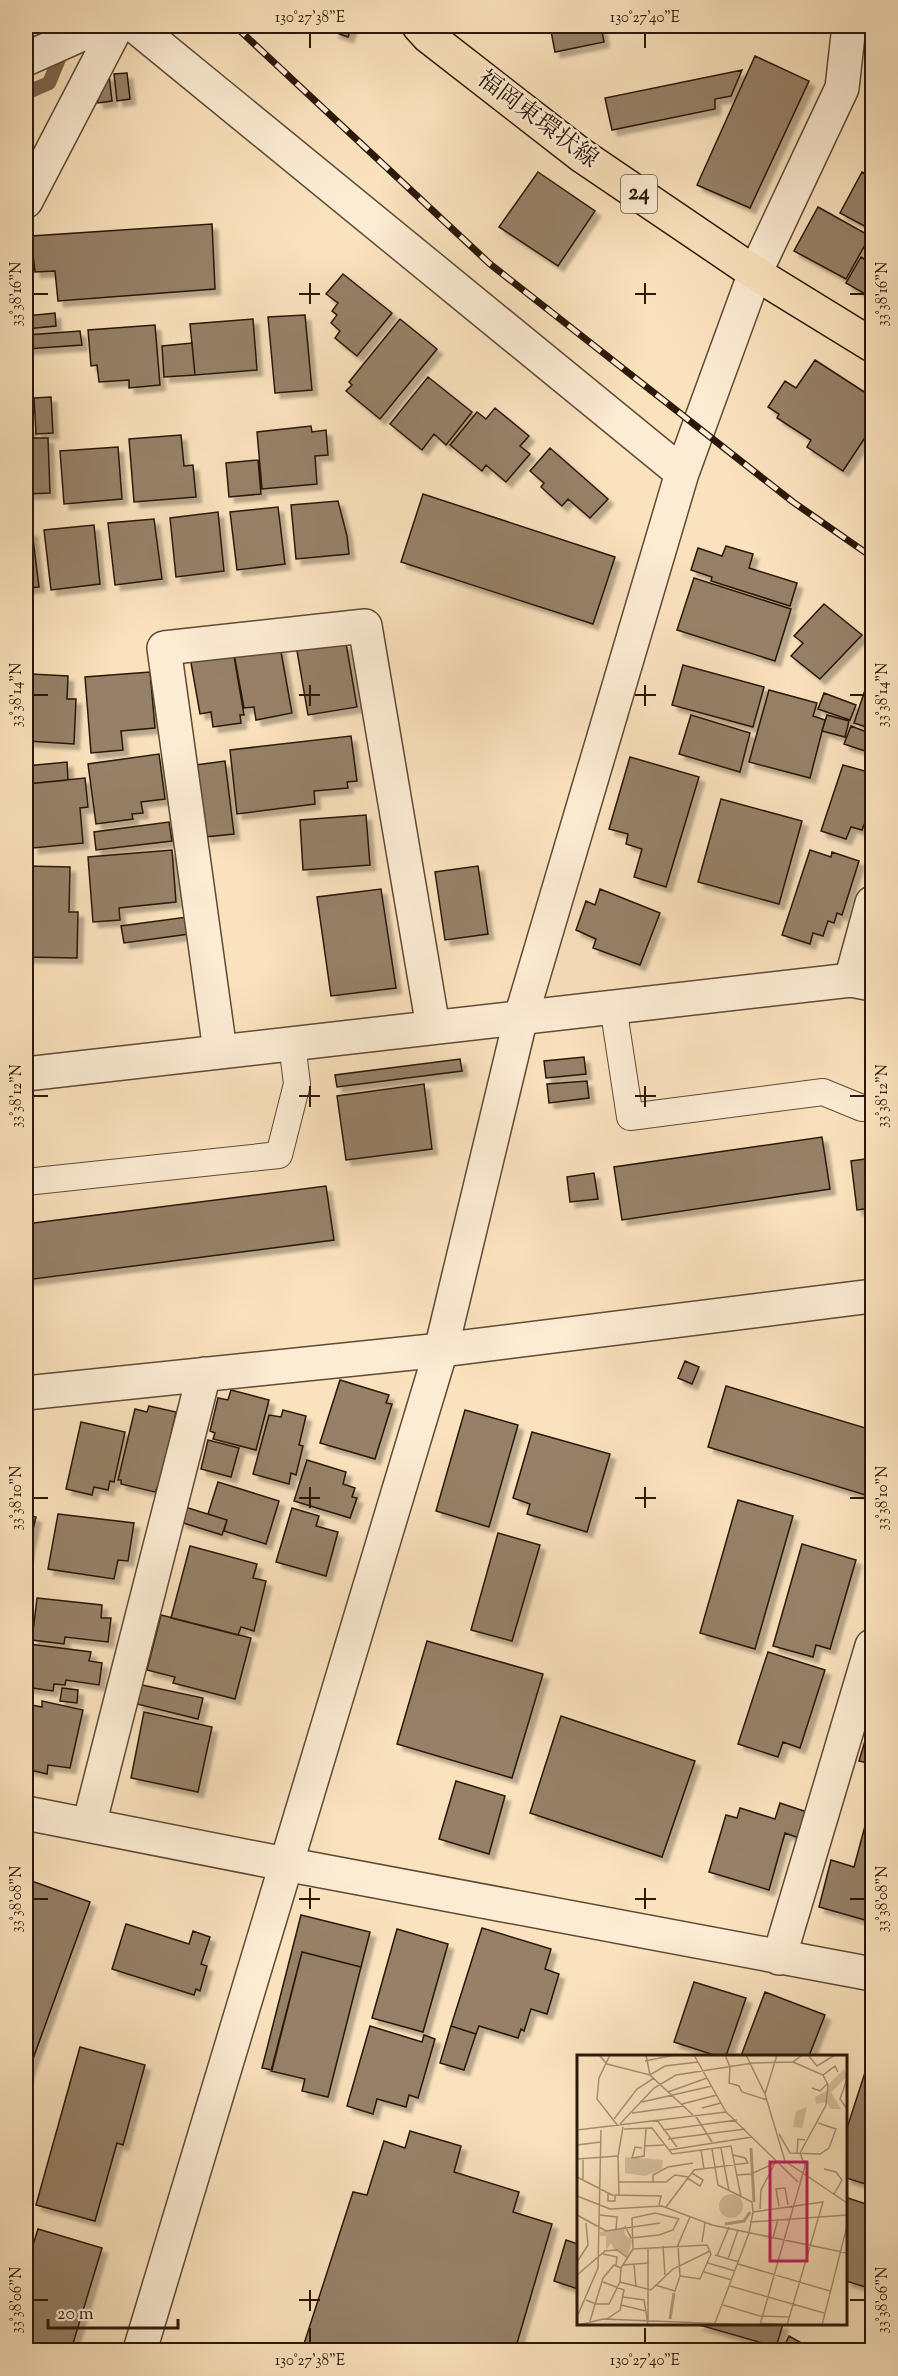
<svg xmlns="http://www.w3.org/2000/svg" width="898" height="2376" font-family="'Sorts Mill Goudy','Noto Serif JP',serif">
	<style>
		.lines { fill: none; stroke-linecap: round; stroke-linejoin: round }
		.stream { stroke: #7c6850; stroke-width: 14 }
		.building { fill: #968167; stroke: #2a1809; stroke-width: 1.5; filter: url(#shadow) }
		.service-casing { stroke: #5e4a36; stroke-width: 28 }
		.minor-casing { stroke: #5e4a36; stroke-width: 36 }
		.tertiary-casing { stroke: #5e4a36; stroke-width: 36 }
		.primary-casing { stroke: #2a1809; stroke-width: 36 }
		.service { stroke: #fcecd4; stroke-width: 26 }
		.minor { stroke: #fcecd4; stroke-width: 33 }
		.tertiary { stroke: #fcecd4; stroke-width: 33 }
		.primary { stroke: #fae2bd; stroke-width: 33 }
		.rail-casing { stroke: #2a1809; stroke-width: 7 }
		.rail { stroke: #fcecd4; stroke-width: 4.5; stroke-dasharray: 14; stroke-linecap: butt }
		.ticks { fill: none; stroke: #2a1809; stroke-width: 2 }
		.labels { text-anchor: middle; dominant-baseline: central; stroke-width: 5; stroke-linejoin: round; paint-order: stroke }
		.shield { fill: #fcecd4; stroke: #695846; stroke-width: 1.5 }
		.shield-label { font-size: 22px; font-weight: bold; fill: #2a1809 }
		.street-label { font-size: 24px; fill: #2a1809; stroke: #fcecd4 }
		.inset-river { fill: none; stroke: #b39d80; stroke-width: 3 }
		.inset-road { fill: none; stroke: #a79175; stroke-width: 1.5 }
		.view { fill: #c2185b; fill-opacity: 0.15; stroke: #c2185b; stroke-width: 3 }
		.inset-edge { fill: none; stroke: #2a1809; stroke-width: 3 }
		.neatline { fill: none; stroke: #2a1809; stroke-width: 2 }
		.ticks-label { font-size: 15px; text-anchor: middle; fill: #2a1809 }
	</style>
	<defs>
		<filter id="shadow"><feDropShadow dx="5.5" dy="5.5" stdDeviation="1.5" flood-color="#0004"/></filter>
	</defs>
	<rect width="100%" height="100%" fill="#fae2bd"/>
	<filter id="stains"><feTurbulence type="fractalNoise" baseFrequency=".00333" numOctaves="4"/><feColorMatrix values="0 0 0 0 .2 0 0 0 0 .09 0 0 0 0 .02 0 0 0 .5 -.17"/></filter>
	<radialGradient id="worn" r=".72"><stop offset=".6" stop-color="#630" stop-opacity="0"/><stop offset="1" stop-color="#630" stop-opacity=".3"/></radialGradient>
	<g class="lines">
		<path class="stream" d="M 26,93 L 49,83 L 64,47"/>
	</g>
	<path class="building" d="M 336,26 L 352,26 L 348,37 L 334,32 Z
		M 550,26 L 601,26 L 604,42 L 555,52 Z
		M 755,56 L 809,81 L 750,208 L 697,185 Z
		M 742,70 L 731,96 L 715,99 L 715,109 L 612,130 L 605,98 Z
		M 127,73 L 130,99 L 117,101 L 114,74 Z
		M 109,75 L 112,101 L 98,103 L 95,76 Z
		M 538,172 L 595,211 L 558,266 L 499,227 Z
		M 862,172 L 872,178 L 872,230 L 840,213 Z
		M 818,207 L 870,236 L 846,279 L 794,251 Z
		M 212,224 L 215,289 L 58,301 L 55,271 L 35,272 L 31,236 Z
		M 861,257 L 872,264 L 872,298 L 846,283 Z
		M 343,274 L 392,313 L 357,356 L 335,338 L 340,331 L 331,323 L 337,315 L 332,311 L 338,303 L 326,294 Z
		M 55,313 L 56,326 L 26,329 L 26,316 Z
		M 305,315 L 312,390 L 275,393 L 268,317 Z
		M 253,319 L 257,370 L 195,375 L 190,324 Z
		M 400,319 L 437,349 L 380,419 L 346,391 L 352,385 L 349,382 Z
		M 155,325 L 160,385 L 129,388 L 129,380 L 99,382 L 97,365 L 91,366 L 88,330 Z
		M 80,331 L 82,345 L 26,349 L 26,335 Z
		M 192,343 L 195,375 L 164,377 L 162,346 Z
		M 815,360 L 872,397 L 872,427 L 843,471 L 807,447 L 811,440 L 777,418 L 779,414 L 768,407 L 785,381 L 796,388 Z
		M 428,377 L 472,412 L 446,445 L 434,434 L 422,450 L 390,424 Z
		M 51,397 L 53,433 L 36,434 L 34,398 Z
		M 495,408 L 529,436 L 520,446 L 530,454 L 506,482 L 486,465 L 482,471 L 450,445 L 477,412 L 486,419 Z
		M 311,426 L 312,432 L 326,430 L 328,455 L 315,456 L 317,484 L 262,489 L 257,432 Z
		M 26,427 L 31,427 L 31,438 L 48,438 L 50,493 L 26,494 Z
		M 181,435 L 184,466 L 193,465 L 196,497 L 134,502 L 129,439 Z
		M 118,447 L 122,499 L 64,504 L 60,451 Z
		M 550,448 L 608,499 L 590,518 L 568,499 L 562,506 L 541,487 L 544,483 L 530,471 Z
		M 258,460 L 261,494 L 229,497 L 226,463 Z
		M 423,494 L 615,557 L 593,624 L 401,562 Z
		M 338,501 L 347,536 L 349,554 L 296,559 L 291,505 Z
		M 278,507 L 285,564 L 237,570 L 230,512 Z
		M 218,512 L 224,571 L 176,577 L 170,518 Z
		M 154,519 L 162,579 L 115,585 L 108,523 Z
		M 94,525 L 100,584 L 51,590 L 44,530 Z
		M 26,531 L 32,531 L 39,587 L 26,588 Z
		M 726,546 L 753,554 L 749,568 L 797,583 L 790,606 L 711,581 L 712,577 L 691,570 L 698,548 L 722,556 Z
		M 694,578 L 791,609 L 775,661 L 677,630 Z
		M 824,604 L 862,635 L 820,679 L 791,656 L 803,643 L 794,636 Z
		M 346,643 L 357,707 L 308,715 L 296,645 Z
		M 280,646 L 292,713 L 256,720 L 254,707 L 244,708 L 234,654 Z
		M 233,650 L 244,715 L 240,715 L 241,723 L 213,727 L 211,712 L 200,714 L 190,657 Z
		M 683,665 L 764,687 L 753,727 L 672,705 Z
		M 872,669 L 872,729 L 854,723 Z
		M 150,672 L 155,728 L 121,731 L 123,750 L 91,753 L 85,677 Z
		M 31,674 L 68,676 L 67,699 L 76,699 L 74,744 L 28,741 Z
		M 769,690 L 817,703 L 813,716 L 825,720 L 810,778 L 749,762 Z
		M 824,693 L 856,705 L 850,720 L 818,709 Z
		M 691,715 L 750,733 L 740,772 L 679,754 Z
		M 827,715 L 849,721 L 845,737 L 822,731 Z
		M 851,726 L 872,734 L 868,752 L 844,744 Z
		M 351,736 L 357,781 L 347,782 L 348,788 L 314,791 L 315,804 L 237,814 L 230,750 Z
		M 159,754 L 165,799 L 141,802 L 143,813 L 132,814 L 133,819 L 96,824 L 88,764 Z
		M 630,757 L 699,777 L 666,887 L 634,877 L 642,849 L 626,844 L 628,834 L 609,829 Z
		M 225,761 L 234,834 L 205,837 L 196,765 Z
		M 67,762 L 68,780 L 27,784 L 26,766 Z
		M 843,765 L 872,773 L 867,789 L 872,791 L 872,805 L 862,830 L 851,827 L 846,839 L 821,831 Z
		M 85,778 L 88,807 L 80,808 L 83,843 L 33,848 L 27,784 Z
		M 721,799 L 802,821 L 779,904 L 698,882 Z
		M 366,815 L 370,865 L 303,870 L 300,820 Z
		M 169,822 L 172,841 L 96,850 L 94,832 Z
		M 172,850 L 176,902 L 119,908 L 120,920 L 93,922 L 88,857 Z
		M 810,850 L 831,857 L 832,852 L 859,861 L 842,915 L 837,913 L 834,923 L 828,921 L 823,936 L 813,933 L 810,944 L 782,935 Z
		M 26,866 L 70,867 L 69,912 L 78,912 L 77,958 L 26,957 Z
		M 478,866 L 488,934 L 445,940 L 435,872 Z
		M 381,889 L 396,988 L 331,996 L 317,897 Z
		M 600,889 L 660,913 L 640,965 L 593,948 L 596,939 L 576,930 L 586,901 L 595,905 Z
		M 187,917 L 189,934 L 124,943 L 121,926 Z
		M 584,1057 L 586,1074 L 546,1078 L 544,1061 Z
		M 460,1059 L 462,1071 L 337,1087 L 335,1075 Z
		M 587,1081 L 589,1098 L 549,1103 L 547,1084 Z
		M 424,1084 L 432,1149 L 346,1160 L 337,1096 Z
		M 822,1137 L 830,1189 L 622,1220 L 614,1167 Z
		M 872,1158 L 872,1208 L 857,1210 L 851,1161 Z
		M 594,1173 L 598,1199 L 570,1202 L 567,1177 Z
		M 326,1186 L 334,1240 L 26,1280 L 26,1224 Z
		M 685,1361 L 699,1367 L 692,1384 L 678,1378 Z
		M 340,1380 L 389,1395 L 386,1403 L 392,1404 L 375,1459 L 320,1443 Z
		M 726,1386 L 872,1430 L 872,1497 L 708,1447 Z
		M 231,1390 L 269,1400 L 256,1450 L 213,1439 L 215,1433 L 210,1431 L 218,1398 L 228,1400 Z
		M 149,1406 L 176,1412 L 159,1488 L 157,1488 L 155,1492 L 121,1484 L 121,1480 L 118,1480 L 135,1409 L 147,1412 Z
		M 283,1410 L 306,1416 L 299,1445 L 303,1446 L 296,1475 L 291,1473 L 289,1484 L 253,1474 L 269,1415 L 281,1417 Z
		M 465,1410 L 518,1425 L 489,1527 L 436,1511 Z
		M 81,1422 L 125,1432 L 114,1482 L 110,1481 L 108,1490 L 94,1487 L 92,1495 L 66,1489 Z
		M 532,1432 L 610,1454 L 587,1532 L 527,1514 L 530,1504 L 513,1498 Z
		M 208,1440 L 239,1448 L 231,1477 L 201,1469 Z
		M 307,1460 L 346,1472 L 343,1484 L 355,1488 L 352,1497 L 357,1498 L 350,1518 L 294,1501 Z
		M 218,1482 L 279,1501 L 266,1544 L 224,1531 L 227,1520 L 208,1514 Z
		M 738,1500 L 793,1516 L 755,1649 L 700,1633 Z
		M 185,1507 L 227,1520 L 222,1535 L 180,1522 Z
		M 292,1508 L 319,1516 L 316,1526 L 338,1532 L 326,1576 L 276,1562 Z
		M 58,1514 L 134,1523 L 128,1561 L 118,1560 L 114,1579 L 48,1569 Z
		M 26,1515 L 36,1517 L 26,1559 Z
		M 498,1533 L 540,1545 L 512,1641 L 471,1630 Z
		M 802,1544 L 856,1560 L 830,1649 L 816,1645 L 813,1657 L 773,1646 Z
		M 190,1546 L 257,1564 L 253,1578 L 266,1581 L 254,1631 L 241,1627 L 238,1635 L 171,1618 Z
		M 37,1598 L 102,1605 L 101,1618 L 111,1618 L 108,1642 L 65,1637 L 64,1644 L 32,1640 Z
		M 161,1615 L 251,1638 L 235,1699 L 173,1683 L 175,1677 L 147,1670 Z
		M 427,1641 L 543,1674 L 512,1778 L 397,1744 Z
		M 29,1644 L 91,1652 L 89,1661 L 102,1663 L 99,1685 L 66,1680 L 65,1685 L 54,1684 L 53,1691 L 26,1687 Z
		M 768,1652 L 825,1670 L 800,1748 L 783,1742 L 778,1757 L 738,1744 Z
		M 142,1685 L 203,1698 L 198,1719 L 137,1704 Z
		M 62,1688 L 78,1690 L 77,1703 L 60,1701 Z
		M 42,1701 L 83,1710 L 70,1768 L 48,1765 L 47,1774 L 26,1769 L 26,1704 L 42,1707 Z
		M 144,1712 L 212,1727 L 198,1792 L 131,1778 Z
		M 561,1716 L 695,1761 L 662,1857 L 530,1813 Z
		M 871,1721 L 872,1721 L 872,1764 L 859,1761 Z
		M 456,1781 L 505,1796 L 489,1854 L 439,1839 Z
		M 872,1800 L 872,1922 L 819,1907 L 831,1860 L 854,1867 Z
		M 780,1803 L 807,1812 L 799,1838 L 785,1833 L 769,1890 L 709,1872 L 726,1815 L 737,1818 L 740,1808 L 775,1819 Z
		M 26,1879 L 90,1902 L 26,2078 Z
		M 301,1915 L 370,1932 L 361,1967 L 302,1952 L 272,2070 L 262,2068 Z
		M 126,1924 L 189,1944 L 193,1931 L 210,1937 L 201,1964 L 207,1966 L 200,1991 L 196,1989 L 194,1995 L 112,1969 Z
		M 482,1928 L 551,1949 L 545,1969 L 559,1974 L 547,2014 L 531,2009 L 524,2031 L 521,2029 L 518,2038 L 479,2026 L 476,2034 L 451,2026 Z
		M 397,1929 L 448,1944 L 423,2032 L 372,2018 Z
		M 302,1952 L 361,1967 L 328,2097 L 302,2091 L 305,2079 L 271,2071 Z
		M 694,1982 L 746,1998 L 726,2056 L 717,2056 L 674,2042 Z
		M 765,1992 L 825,2015 L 809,2056 L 741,2056 Z
		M 370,2026 L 422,2042 L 424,2035 L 435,2039 L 418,2098 L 409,2095 L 406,2107 L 377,2099 L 373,2114 L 347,2106 Z
		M 451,2026 L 476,2034 L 464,2070 L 440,2063 Z
		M 80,2047 L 145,2065 L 123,2145 L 117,2143 L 95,2221 L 36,2205 Z
		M 872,2051 L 872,2186 L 846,2178 L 846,2131 Z
		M 410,2131 L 461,2146 L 454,2172 L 519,2192 L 513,2212 L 552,2224 L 515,2350 L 302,2350 L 353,2192 L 367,2195 L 384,2141 L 405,2148 Z
		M 848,2198 L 872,2206 L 872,2289 L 846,2281 L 846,2202 Z
		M 38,2229 L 102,2248 L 71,2350 L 26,2350 L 26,2267 Z
		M 566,2240 L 578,2244 L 578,2289 L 554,2281 Z
		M 696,2324 L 783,2324 L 776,2347 Z
		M 789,2336 L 810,2348 L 808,2350 L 782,2350 Z"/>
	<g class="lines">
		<defs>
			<path id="service" d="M 613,1006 L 630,1117 L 823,1092 L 862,1108 L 872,1107
				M 26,1182 L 279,1155 L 297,1084 L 292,1043"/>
			<path id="minor" d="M 26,59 L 100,26
				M 26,201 L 117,26
				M 755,273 L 842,88 L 849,26
				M 851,980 L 872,903
				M 220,1051 L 164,648 L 365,626 L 433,1027
				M 26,1074 L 851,980 L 872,984
				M 26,1393 L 441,1350 L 872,1296
				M 89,1825 L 204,1374
				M 779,1958 L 872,1646"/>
			<path id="tertiary" d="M 135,26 L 682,473
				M 26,1813 L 285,1864 L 872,1974
				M 140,2350 L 441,1350 L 521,1017 L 682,473 L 755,273"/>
			<path id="primary" d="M 419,26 L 428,36 L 581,155 L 755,273 L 872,345"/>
		</defs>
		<use href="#service" class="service-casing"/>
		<use href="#minor" class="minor-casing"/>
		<use href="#tertiary" class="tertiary-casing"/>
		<use href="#primary" class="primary-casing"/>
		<use href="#service" class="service"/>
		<use href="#minor" class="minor"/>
		<use href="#tertiary" class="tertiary"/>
		<use href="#primary" class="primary"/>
		<defs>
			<path id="rail" d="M 235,26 L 490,264 L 793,502 L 872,557"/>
		</defs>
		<use href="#rail" class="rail-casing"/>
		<use href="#rail" class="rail"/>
	</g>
	<path class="ticks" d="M 310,33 L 310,48M 645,33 L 645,48M 310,283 L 310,304M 645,283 L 645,304M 33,294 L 48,294M 299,294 L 320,294M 635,294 L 656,294M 850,294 L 865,294M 310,685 L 310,706M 645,685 L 645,706M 33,695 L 48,695M 299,695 L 320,695M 635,695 L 656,695M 850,695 L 865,695M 310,1086 L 310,1107M 645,1086 L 645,1107M 33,1096 L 48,1096M 299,1096 L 320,1096M 635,1096 L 656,1096M 850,1096 L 865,1096M 310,1487 L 310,1508M 645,1487 L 645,1508M 33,1498 L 48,1498M 299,1498 L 320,1498M 635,1498 L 656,1498M 850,1498 L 865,1498M 310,1888 L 310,1909M 645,1888 L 645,1909M 33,1899 L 48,1899M 299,1899 L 320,1899M 635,1899 L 656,1899M 850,1899 L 865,1899M 310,2290 L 310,2311M 33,2300 L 48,2300M 299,2300 L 320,2300M 850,2300 L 865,2300M 310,2328 L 310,2343M 645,2328 L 645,2343"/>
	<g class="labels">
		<rect class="shield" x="621" y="175" width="36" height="38" rx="4.5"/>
		<g class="shield-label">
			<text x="639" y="194">24</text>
		</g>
		<g class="street-label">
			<text transform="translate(537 120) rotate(37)">福岡東環状線</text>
		</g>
	</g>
	<g transform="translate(577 2055)">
		<rect width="270" height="270" fill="#fae2bd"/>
		<path d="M 267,14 L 270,22 L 254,37 L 264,54 L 254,54 L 249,47 L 239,49 L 238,42 L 251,35 L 253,28 ZM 230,52 L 225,73 L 216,72 L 219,56 ZM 48,102 L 86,105 L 85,114 L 68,121 L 48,118 ZM142 151a12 12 0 1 1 24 0a12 12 0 1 1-24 0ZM 47,172 L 48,180 L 55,185 L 51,202 L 37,194 L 34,188 L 29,196 L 29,181 L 23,181 L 23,177 Z" fill="#d7c09e"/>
		<path class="inset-river" d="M 174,93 L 177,147M 148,169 L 167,166 L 173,157M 93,264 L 97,238M 184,269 L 204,270"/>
		<path class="inset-road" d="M 22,0 L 30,9 L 73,20 L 88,11 L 121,7M 33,0 L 22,23 L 20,44 L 41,71M 69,0 L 73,20 L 116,60M 117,0 L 149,57M 148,0 L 153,12 L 152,28 L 162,31 L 165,37 L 190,45M 169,0 L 188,39 L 208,106 L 270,148M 231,0 L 240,11 L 258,0M 68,6 L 98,0M 246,20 L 258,11 L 261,17M 270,24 L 263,44 L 270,54M 235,33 L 243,36 L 251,28M 91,37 L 130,23M 188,39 L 200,0M 65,47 L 135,31M 105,49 L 140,40M 125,53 L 144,48M 55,58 L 107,51M 118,60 L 135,87M 37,64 L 60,34 L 77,23M 80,65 L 100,92M 43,69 L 77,33 L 99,20 L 176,8 L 216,7 L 225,0M 47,74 L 75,73 L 95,99 L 154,91 L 164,142M 0,75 L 149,57 L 221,127M 86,75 L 160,65M 202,79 L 213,98 L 243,99 L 252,93 L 259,74 L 241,68M 91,84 L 168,74M 0,90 L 24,87M 67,91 L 87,90M 65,93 L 58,92 L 55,103 L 67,101 L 69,74M 144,93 L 152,136M 135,94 L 141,130 L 175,147 L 176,157M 92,95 L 175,82M 124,95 L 127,114M 220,98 L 221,84 L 228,85M 6,103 L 6,125M 0,104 L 41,101M 247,114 L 259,117 L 265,125 L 257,139M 159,120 L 174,119 L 198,108M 0,122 L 35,140 L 84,141 L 82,150M 110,123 L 123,131 L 126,125 L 115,118M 42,127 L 89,127 L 98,120 L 111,122M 76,127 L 76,120 L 91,112 L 116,108M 31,138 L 31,146 L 38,146 L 38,140M 42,140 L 41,101 L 46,72M 0,141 L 33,154 L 85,151 L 135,170 L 270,198M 202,151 L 199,134 L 208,133 L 211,150M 89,152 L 117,115 L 171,108 L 168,103 L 156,100M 183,154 L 184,135 L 198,108M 176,157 L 246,147 L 210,270M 0,160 L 29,176 L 83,168M 23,160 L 40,162 L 39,175M 173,167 L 270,160M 48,171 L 54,183 L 82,180 L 96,175 L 102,163M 196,183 L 201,164M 125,187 L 128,168M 86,191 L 88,220M 56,194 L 130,190 L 134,199 L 123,224 L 103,221M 27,196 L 40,195 L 51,203M 26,199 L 40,202 L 39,210M 138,200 L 162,207M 140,201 L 152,172M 151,204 L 161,175M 0,207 L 11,190 L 9,168M 131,208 L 158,216M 57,209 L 59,232M 161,209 L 253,236M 46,210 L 72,208M 127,217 L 155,225M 0,220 L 28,196M 26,227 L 47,235 L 43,255 L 30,264M 43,227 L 74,235 L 96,214 L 133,196M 78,230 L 98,236 L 103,221 L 101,190 L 113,162M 153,231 L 247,258M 46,242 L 67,245 L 71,270M 9,245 L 19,249 L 32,249 L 43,227 L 44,213 L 56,194 L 55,163 L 78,158 L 102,164M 44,250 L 69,256M 146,250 L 183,261 L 212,262M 0,262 L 21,213 L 24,75M 13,266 L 26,223 L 37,210 L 44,213M 71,266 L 71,193M 138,268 L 172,178 L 176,157M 2,270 L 26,264 L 176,270M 183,270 L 228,111 L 223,98 L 249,50 L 251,30 L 246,20 L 216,7M 245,270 L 270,171"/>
		<path class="view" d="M 193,107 L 230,107 L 230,206 L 193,206 Z"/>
		<rect width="270" height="270" class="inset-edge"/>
	</g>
	<rect width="898" height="2376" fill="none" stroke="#fae2bd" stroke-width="66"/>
	<path d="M48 2319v9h130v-9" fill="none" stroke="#2a1809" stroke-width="3"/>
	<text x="57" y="2319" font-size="18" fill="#2a1809" stroke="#fcecd4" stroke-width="4.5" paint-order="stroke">20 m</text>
	<rect x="33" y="33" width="832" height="2310" class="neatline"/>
	<g class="ticks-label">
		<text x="310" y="22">130°27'38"E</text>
		<text x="645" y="22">130°27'40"E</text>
		<text transform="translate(16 294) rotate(-90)" y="5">33°38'16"N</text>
		<text transform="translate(882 294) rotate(-90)" y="5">33°38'16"N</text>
		<text transform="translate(16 695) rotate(-90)" y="5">33°38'14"N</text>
		<text transform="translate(882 695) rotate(-90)" y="5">33°38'14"N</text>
		<text transform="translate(16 1096) rotate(-90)" y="5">33°38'12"N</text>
		<text transform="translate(882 1096) rotate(-90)" y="5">33°38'12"N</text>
		<text transform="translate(16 1498) rotate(-90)" y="5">33°38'10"N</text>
		<text transform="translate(882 1498) rotate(-90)" y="5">33°38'10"N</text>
		<text transform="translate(16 1899) rotate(-90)" y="5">33°38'08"N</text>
		<text transform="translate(882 1899) rotate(-90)" y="5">33°38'08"N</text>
		<text transform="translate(16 2300) rotate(-90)" y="5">33°38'06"N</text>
		<text transform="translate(882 2300) rotate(-90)" y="5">33°38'06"N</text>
		<text x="310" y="2365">130°27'38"E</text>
		<text x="645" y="2365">130°27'40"E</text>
	</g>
	<rect width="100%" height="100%" filter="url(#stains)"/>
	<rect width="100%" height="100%" fill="url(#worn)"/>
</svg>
